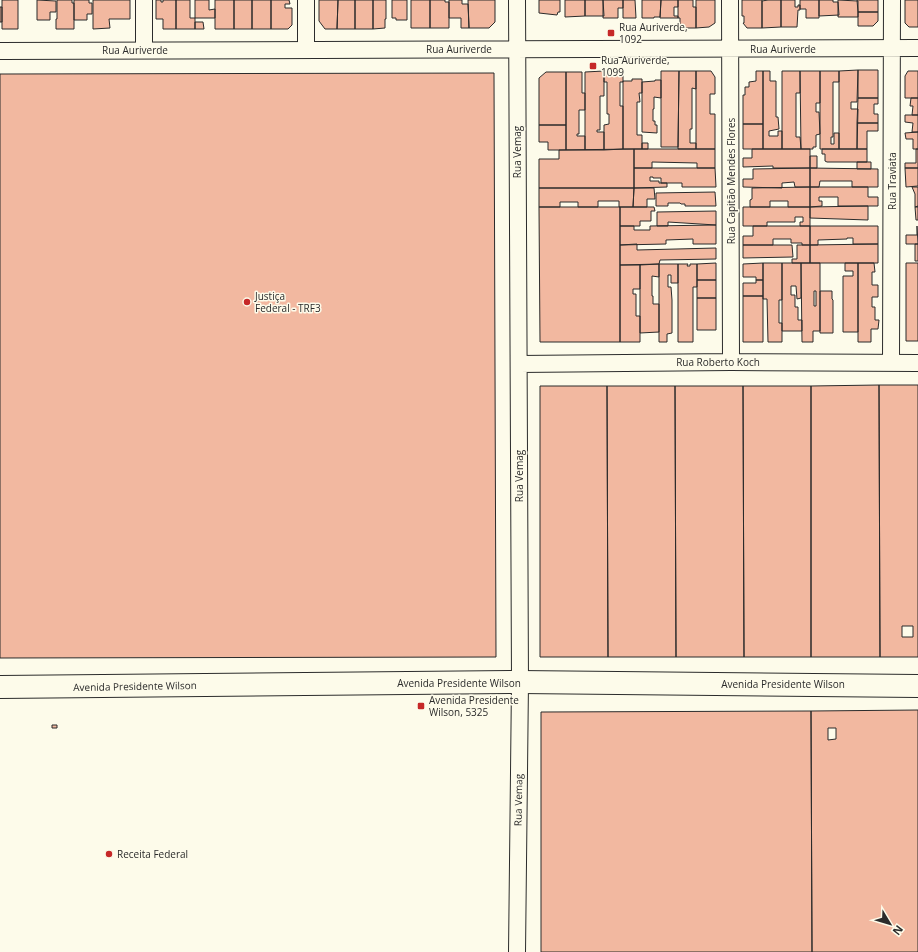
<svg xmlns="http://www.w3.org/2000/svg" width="918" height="952" font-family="'Open Sans',sans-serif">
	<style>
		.building { fill: #f2b8a0; stroke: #2b2b2b; fill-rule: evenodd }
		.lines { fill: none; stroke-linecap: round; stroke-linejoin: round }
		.street-casing { stroke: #2b2b2b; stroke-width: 18 }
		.secondary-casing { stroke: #2b2b2b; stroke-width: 24 }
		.street { stroke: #fdfbea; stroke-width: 16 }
		.secondary { stroke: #fdfbea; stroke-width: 22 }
		.poi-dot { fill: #c62828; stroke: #fdfbea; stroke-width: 1.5 }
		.labels { text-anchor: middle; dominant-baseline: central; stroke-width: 3; stroke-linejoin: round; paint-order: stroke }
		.poi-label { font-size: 10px; fill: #2b2b2b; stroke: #fdfbea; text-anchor: start }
		.street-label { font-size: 10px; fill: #2b2b2b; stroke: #fdfbea }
	</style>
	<rect width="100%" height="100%" fill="#fdfbea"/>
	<path class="building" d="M 2,0 L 18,0 L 18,29 L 2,29 Z
		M 37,0 L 56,1 L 56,12 L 50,12 L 50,20 L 37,20 Z
		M 57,0 L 72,0 L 72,3 L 74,3 L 74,29 L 56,29 L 56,19 L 57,19 Z
		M 74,0 L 89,0 L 89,3 L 92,3 L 92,14 L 87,14 L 87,20 L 74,20 Z
		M 93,0 L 130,0 L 130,19 L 109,19 L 110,28 L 93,29 Z
		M 156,0 L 161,0 L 161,2 L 163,2 L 163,0 L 176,0 L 176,29 L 163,29 L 163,19 L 156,19 Z
		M 176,0 L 190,0 L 190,18 L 195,18 L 195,29 L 176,29 Z
		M 195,0 L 209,0 L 209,10 L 215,9 L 215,18 L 195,18 Z
		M 215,0 L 234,0 L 234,29 L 215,29 Z
		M 234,0 L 252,0 L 252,29 L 234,29 Z
		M 252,0 L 271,0 L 271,29 L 252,29 Z
		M 271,0 L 289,0 L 290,4 L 285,4 L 285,8 L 292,8 L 292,25 L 288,29 L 271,29 Z
		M 319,0 L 338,0 L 337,29 L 325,29 L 319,21 Z
		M 338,0 L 355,0 L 355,29 L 337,29 Z
		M 355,0 L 373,0 L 373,29 L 355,29 Z
		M 373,0 L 386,0 L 386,19 L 385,19 L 385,28 L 373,29 Z
		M 392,0 L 407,0 L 407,20 L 396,20 L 396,18 L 392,18 Z
		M 411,0 L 430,0 L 430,28 L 411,28 Z
		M 430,0 L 445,0 L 445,2 L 449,2 L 449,28 L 430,28 Z
		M 449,0 L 462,0 L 462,4 L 468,4 L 469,28 L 461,28 L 461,18 L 449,18 Z
		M 468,0 L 495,0 L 495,22 L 489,28 L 469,28 Z
		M 539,0 L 560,0 L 560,12 L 558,12 L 557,15 L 539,13 Z
		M 565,0 L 585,0 L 585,16 L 565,17 Z
		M 585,0 L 603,0 L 604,16 L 585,16 Z
		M 603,0 L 623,0 L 623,8 L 618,8 L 618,18 L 603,18 Z
		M 623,0 L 635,0 L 636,18 L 623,18 Z
		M 642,0 L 661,0 L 660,17 L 654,17 L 654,18 L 642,18 Z
		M 661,0 L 678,0 L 678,7 L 674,7 L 674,16 L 678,16 L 678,18 L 660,18 Z
		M 678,0 L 693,0 L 693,7 L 696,7 L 696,28 L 680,28 L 680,18 L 678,18 Z
		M 696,0 L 715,0 L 715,23 L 709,27 L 696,28 Z
		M 742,0 L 762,0 L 762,28 L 747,28 L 743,23 L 744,23 L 744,16 L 742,16 Z
		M 768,0 L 781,0 L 781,27 L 762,28 L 762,1 Z
		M 781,0 L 795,0 L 795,7 L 798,7 L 798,5 L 800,5 L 800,10 L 798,10 L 797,27 L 781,27 Z
		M 800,0 L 819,0 L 819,18 L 806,18 L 806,9 L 800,9 Z
		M 819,0 L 833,0 L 833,2 L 838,2 L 839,15 L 819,16 Z
		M 838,0 L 858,1 L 858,17 L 838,17 Z
		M 857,0 L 878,0 L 878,12 L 858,12 Z
		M 905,0 L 918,0 L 918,27 L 909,27 L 905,23 Z
		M 0,7 L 2,7 L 2,22 L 0,22 Z
		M 858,12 L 878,12 L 878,21 L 873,26 L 858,26 Z
		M 195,22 L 203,22 L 204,29 L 195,29 Z
		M 858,70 L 857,102 L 851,102 L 851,109 L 858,109 L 857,149 L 839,149 L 839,71 Z
		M 858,70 L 878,70 L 878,98 L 858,98 Z
		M 604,71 L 604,96 L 600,96 L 600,130 L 597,130 L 597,132 L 604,132 L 604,150 L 585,150 L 585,72 Z
		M 604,71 L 623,71 L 623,82 L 620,82 L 620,106 L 623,106 L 623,149 L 604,150 L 604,125 L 609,124 L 609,114 L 607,114 L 607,82 L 604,82 Z
		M 661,71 L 679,71 L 678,147 L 661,147 Z
		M 679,71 L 696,71 L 696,89 L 692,88 L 692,129 L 690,129 L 690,143 L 696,143 L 696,149 L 678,149 Z
		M 696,71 L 711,71 L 715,77 L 715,94 L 710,94 L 710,114 L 715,114 L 715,149 L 696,149 Z
		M 756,71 L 763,71 L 763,124 L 743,124 L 743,95 L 745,95 L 745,87 L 749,87 L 749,82 L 756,81 Z
		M 763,71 L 770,71 L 770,81 L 776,81 L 776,117 L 778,117 L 779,129 L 769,131 L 769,136 L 778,136 L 778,131 L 782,131 L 782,149 L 763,149 Z
		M 782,71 L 800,71 L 800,93 L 796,93 L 796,137 L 800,137 L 801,149 L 782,149 Z
		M 800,71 L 820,71 L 820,103 L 816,103 L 816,112 L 819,112 L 820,134 L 816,135 L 816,147 L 813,147 L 813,149 L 801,149 Z
		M 820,71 L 839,71 L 839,82 L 833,82 L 833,137 L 831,137 L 831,144 L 834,144 L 834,133 L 839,133 L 839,149 L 820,149 Z
		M 908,71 L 918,71 L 918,98 L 905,98 L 905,76 Z
		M 546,72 L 566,72 L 566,125 L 539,125 L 539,78 Z
		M 566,72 L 582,72 L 582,93 L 585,93 L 585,110 L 579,110 L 579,134 L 577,134 L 577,136 L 585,136 L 585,150 L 566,150 Z
		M 494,73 L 496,657 L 0,658 L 0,74 Z
		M 632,79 L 642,79 L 642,93 L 639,93 L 640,102 L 637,102 L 637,135 L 642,135 L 642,149 L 623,149 L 623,81 L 632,81 Z
		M 655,80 L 661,80 L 661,98 L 654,97 L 654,109 L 653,109 L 653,121 L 655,121 L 655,125 L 657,125 L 657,133 L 642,132 L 642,82 L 655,81 Z
		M 858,98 L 878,98 L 878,104 L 874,104 L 874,114 L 878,114 L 878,123 L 857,123 Z
		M 911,98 L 918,98 L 918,115 L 912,115 L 913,106 L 910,106 Z
		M 905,115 L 918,115 L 918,132 L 912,132 L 913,123 L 905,122 Z
		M 857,123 L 878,123 L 878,131 L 867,131 L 867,149 L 857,149 Z
		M 743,124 L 763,124 L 763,149 L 743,149 Z
		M 539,125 L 566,125 L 566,150 L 548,150 L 548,142 L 539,142 Z
		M 918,132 L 918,149 L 913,149 L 913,139 L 906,139 L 905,133 Z
		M 642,143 L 648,143 L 648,149 L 642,149 Z
		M 634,149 L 634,188 L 539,188 L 539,159 L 559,159 L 559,150 Z
		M 634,149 L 715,149 L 715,168 L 697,168 L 697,163 L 652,162 L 652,168 L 634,168 Z
		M 752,149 L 810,149 L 810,168 L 773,168 L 773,166 L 743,167 L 743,158 L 752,158 Z
		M 822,149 L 867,149 L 867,162 L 827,162 L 825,161 L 825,154 L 822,154 Z
		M 916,149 L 918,149 L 918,168 L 905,168 L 905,163 L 916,163 Z
		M 810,156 L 817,156 L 817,168 L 810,168 Z
		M 857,162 L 871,162 L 871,169 L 857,169 Z
		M 634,168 L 715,168 L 716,187 L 682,187 L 682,183 L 661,183 L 661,178 L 653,178 L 653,177 L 650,177 L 650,181 L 659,181 L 659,183 L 667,183 L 667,187 L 634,188 Z
		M 810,168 L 810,187 L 795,187 L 794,182 L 782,183 L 782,188 L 743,187 L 743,179 L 753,179 L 753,169 Z
		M 810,168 L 878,169 L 878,187 L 852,187 L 852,181 L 820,181 L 819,187 L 810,187 Z
		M 905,168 L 918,168 L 918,186 L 906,187 Z
		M 810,187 L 810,207 L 788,207 L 788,201 L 770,201 L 770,207 L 750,207 L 750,200 L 752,199 L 752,188 Z
		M 810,187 L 868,187 L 868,197 L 878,197 L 878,206 L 838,206 L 838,197 L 819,197 L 819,201 L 822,201 L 822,206 L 810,207 Z
		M 912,187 L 918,187 L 918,207 L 915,207 L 915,194 Z
		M 539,188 L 634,188 L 633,207 L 619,207 L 619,201 L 598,201 L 598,207 L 578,207 L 578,202 L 560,202 L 560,207 L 539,207 Z
		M 634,188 L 654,188 L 655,199 L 647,199 L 647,207 L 633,207 Z
		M 715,192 L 716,206 L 685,206 L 685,204 L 681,204 L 680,203 L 668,203 L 668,206 L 656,206 L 656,193 Z
		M 868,206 L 868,220 L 810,218 L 810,207 Z
		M 918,206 L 918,220 L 916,220 L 915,207 Z
		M 539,207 L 620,207 L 620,342 L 540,342 Z
		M 620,207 L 654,207 L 655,211 L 651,211 L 651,221 L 640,221 L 640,226 L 620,226 Z
		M 743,207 L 810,207 L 810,226 L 800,226 L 800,222 L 803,222 L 803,217 L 795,217 L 795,222 L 767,222 L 767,226 L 743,226 Z
		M 716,211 L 716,225 L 668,222 L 668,226 L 657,226 L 657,212 Z
		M 716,225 L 716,244 L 693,244 L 693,239 L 666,240 L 666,244 L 620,245 L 620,226 L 634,226 L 634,230 L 650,230 L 650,226 Z
		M 753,226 L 810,226 L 810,245 L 802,245 L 802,243 L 791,243 L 791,239 L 773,239 L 773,245 L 743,245 L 743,236 L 753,236 Z
		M 810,226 L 878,226 L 878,244 L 853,244 L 853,238 L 847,238 L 847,239 L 818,240 L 818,245 L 810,245 Z
		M 917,226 L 918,244 L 906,244 L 906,235 L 917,235 Z
		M 637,244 L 637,250 L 716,248 L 716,259 L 660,260 L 659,264 L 620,265 L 620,245 Z
		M 878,244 L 878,263 L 810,263 L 810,245 Z
		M 915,244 L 918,244 L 918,261 L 915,261 Z
		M 743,245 L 792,245 L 793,257 L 743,258 Z
		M 797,245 L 810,245 L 810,263 L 792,263 L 792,259 L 797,259 Z
		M 716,263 L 716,280 L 697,280 L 697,264 Z
		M 763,263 L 763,280 L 756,280 L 756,277 L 743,277 L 743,264 Z
		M 763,263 L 782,263 L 782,300 L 779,300 L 779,323 L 782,323 L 782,342 L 768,342 L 767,299 L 763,299 Z
		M 782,263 L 801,263 L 801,298 L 797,299 L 796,286 L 791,286 L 791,295 L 795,295 L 795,307 L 798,307 L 798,320 L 802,320 L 802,331 L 782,331 Z
		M 801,263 L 820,263 L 820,331 L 813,331 L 813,342 L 802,342 ZM 814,291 L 816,291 L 816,306 L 814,306 Z
		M 845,263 L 858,263 L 858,332 L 843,332 L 843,276 L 853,276 L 853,271 L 845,271 Z
		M 858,263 L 874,263 L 875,272 L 872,272 L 872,285 L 878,285 L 878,297 L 872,297 L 872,307 L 875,307 L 875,320 L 879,320 L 878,329 L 871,329 L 871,342 L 858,342 Z
		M 906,263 L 918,263 L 918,341 L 906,341 Z
		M 659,264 L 659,277 L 652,276 L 652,296 L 653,296 L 653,304 L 659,304 L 659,332 L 640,333 L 640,265 Z
		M 659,264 L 678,264 L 678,283 L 671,283 L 671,275 L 668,275 L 668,287 L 671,287 L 672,300 L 672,333 L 667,334 L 667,342 L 659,342 Z
		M 678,264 L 688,264 L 687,266 L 690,266 L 690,264 L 697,264 L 697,287 L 693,287 L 693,342 L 678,342 Z
		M 620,265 L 640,265 L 640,289 L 633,289 L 633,294 L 636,294 L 636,316 L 640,316 L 640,342 L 620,342 Z
		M 697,280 L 716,280 L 716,298 L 697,298 Z
		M 756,280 L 763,280 L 763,296 L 743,296 L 743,283 L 756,283 Z
		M 820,291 L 832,291 L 832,299 L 833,300 L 833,333 L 820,333 Z
		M 743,296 L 763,296 L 763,342 L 743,342 Z
		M 697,298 L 716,298 L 716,330 L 697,330 Z
		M 879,385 L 918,385 L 918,657 L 880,657 ZM 902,626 L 913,626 L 913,637 L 902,637 Z
		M 879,385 L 880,657 L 811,657 L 811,386 Z
		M 540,386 L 607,386 L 608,657 L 540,657 Z
		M 607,386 L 675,386 L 676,657 L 608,657 Z
		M 675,386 L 743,386 L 744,657 L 676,657 Z
		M 743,386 L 811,386 L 811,657 L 744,657 Z
		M 918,710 L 918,952 L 812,952 L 811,711 ZM 828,728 L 836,728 L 836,739 L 828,740 Z
		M 811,711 L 812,952 L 541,952 L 541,712 Z
		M 52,725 L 57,725 L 57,728 L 52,728 Z"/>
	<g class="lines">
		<defs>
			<path id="street" d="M 144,0 L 144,50
				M 306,0 L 306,49
				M 517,0 L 520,682 L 517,952
				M 730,0 L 731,362
				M 0,51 L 918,48
				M 891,363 L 892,0
				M 519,364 L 731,362 L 918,363"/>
			<path id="secondary" d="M 0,687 L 520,682 L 918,686"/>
		</defs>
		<use href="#street" class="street-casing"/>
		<use href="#secondary" class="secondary-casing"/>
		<use href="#street" class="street"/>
		<use href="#secondary" class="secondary"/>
	</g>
	<g class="poi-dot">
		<rect x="607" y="29" width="8" height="8" rx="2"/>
		<rect x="589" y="62" width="8" height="8" rx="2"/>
		<circle cx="247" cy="302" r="4"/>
		<rect x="417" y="702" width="8" height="8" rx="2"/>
		<circle cx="109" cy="854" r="4"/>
	</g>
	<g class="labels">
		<g class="poi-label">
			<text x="619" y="27">Rua Auriverde,<tspan x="619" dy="12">1092</tspan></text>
			<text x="601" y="60">Rua Auriverde,<tspan x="601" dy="12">1099</tspan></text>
			<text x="255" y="296">Justiça<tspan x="255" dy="12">Federal - TRF3</tspan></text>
			<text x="429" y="700">Avenida Presidente<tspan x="429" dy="12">Wilson, 5325</tspan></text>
			<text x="117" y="854">Receita Federal</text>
		</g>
		<g class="street-label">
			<text x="459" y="49">Rua Auriverde</text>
			<text x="783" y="49">Rua Auriverde</text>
			<text x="135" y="50">Rua Auriverde</text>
			<text transform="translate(517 152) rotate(-90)">Rua Vemag</text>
			<text transform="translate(731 181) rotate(-90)">Rua Capitão Mendes Flores</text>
			<text transform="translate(892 181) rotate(-90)">Rua Traviata</text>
			<text x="718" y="362">Rua Roberto Koch</text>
			<text transform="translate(519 476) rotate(-90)">Rua Vemag</text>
			<text x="459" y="683">Avenida Presidente Wilson</text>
			<text x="783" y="684">Avenida Presidente Wilson</text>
			<text transform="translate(135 686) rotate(-1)">Avenida Presidente Wilson</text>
			<text transform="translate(518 800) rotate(-89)">Rua Vemag</text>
		</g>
	</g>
	<g transform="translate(890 924) rotate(128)" stroke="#fdfbea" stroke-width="3" paint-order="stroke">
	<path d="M0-3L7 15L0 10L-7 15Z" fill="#2b2b2b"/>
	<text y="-6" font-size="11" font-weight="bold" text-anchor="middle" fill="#2b2b2b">N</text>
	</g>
</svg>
